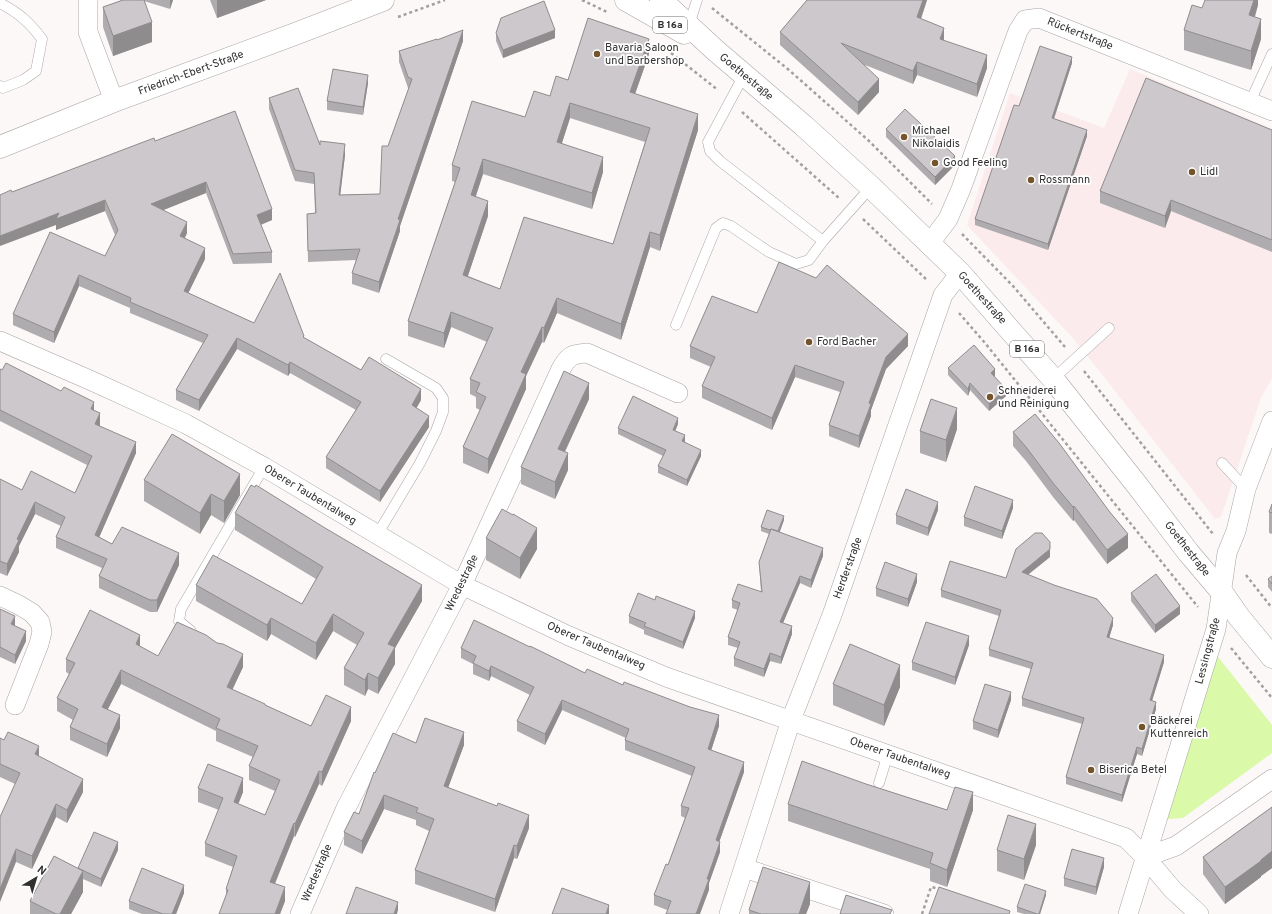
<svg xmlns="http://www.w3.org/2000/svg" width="1272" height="914" font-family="Overpass,sans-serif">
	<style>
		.commercial { fill: #fbebec }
		.grass { fill: #daf9a9 }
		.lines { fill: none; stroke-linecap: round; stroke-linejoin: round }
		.lane-casing { stroke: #a9a5a4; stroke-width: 11 }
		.street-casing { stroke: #a9a5a4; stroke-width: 20 }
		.secondary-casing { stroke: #a9a5a4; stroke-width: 23 }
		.primary-casing { stroke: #a9a5a4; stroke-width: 23 }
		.path { stroke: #a29f9e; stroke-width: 2.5; stroke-dasharray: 3 3; stroke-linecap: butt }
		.lane { stroke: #fff; stroke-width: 10 }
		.street { stroke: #fff; stroke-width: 19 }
		.secondary { stroke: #fff; stroke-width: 22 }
		.primary { stroke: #fff; stroke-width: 22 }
		.wall { fill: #afacaf; fill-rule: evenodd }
		.shaded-wall { fill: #8f8c8e }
		.building { fill: #ccc8cb; stroke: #8f8c8e; fill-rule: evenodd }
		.poi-dot { fill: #75532b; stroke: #fff; stroke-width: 1.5 }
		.labels { text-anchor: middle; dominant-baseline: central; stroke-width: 3.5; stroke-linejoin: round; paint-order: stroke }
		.shield { fill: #fff; stroke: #6f6d6d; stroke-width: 1 }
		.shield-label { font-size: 10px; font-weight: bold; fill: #312f2f }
		.street-label { font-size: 11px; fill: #312f2f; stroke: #fff }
		.poi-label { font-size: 11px; fill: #312f2f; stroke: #fff; text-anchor: start }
	</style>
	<rect width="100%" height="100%" fill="#fcf8f7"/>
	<path class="commercial" d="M 1130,69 L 1272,129 L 1272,378 L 1261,398 L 1221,517 L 1215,519 L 1101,373 L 1070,335 L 967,225 L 1010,93 L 1104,128 Z"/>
	<path class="grass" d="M 1215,653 L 1272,725 L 1272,753 L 1183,818 L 1167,819 Z"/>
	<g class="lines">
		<defs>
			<path id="lane" d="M 0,3 C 19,13 29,22 42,39 L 36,71 L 23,80 L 3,88 L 0,86
				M 689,25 L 697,0
				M 744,75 L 708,142 L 710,151 L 720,161 L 823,241 L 871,187
				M 1250,102 L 1272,54
				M 676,325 L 716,228 L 723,223 L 731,226 L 769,252 L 796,264 L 809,260 L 823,241
				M 1053,379 L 1109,328
				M 1222,463 L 1246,489
				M 377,535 L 420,463 L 436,431 L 443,412 L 443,398 L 436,388 L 386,359
				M 191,631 L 179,621 L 181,609 L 264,467
				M 879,783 L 888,754"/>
			<path id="street" d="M 88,0 L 88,32 L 114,101
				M 930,243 L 948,219 L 961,189 L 1018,31 L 1025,20 L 1039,18 L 1272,111
				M 0,341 L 92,381 L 186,424 L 264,467 L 462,585 L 569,636 L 666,677 L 1126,838 L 1145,857 L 1173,890 L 1199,914
				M 0,596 L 19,605 L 32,613 L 40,622 L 42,632 L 39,644 L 15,705
				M 1145,857 L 1176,846 L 1272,779
				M 744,868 L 884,914
				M 300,914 L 346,808 L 462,585 L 561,369 C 568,356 572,354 587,353 L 678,393
				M 729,914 L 791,720 L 832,615 L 943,295 L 960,273
				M 1128,914 L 1216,629 L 1227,553 L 1236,531 L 1246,489 L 1272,421"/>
			<path id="secondary" d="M 0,147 L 114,101 L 295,34 L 383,0"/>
			<path id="primary" d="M 626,0 L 684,33
				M 661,0 L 715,50 L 804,126 L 871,187 L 960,273 L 1053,379 L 1137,485 L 1188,552 L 1221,591 L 1239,617 L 1272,657"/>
		</defs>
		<use href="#lane" class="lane-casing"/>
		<use href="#street" class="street-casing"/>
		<use href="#secondary" class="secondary-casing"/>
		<use href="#primary" class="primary-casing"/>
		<path class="path" d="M 582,0 L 607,12
			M 712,8 L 789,70 L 869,141 L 932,204
			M 398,17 L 445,0
			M 671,53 L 718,90
			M 742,112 L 840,199
			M 863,219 L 928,281
			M 962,234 L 1013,286 L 1065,347
			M 959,313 L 985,343 L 1198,607
			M 1084,371 L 1213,534
			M 1246,575 L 1272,608
			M 1231,648 L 1272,698
			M 922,914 L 931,887 L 940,889"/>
		<use href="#lane" class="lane"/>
		<use href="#street" class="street"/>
		<use href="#secondary" class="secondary"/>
		<use href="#primary" class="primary"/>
	</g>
	<path class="wall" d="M 123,0 L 173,0 L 170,9 L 144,1 L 152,42 L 113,56 L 103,27 L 103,7 Z
		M 210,0 L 266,0 L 217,18 Z
		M 806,0 L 927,0 L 921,19 L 944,41 L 987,68 L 977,97 L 917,75 L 913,84 L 865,65 L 879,92 L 858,115 L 780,45 L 780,32 L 806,1 Z
		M 1258,0 L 1258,5 L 1255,17 L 1261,39 L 1251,70 L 1184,50 L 1184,30 L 1202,8 Z
		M 496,33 L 555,38 L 503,58 L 496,41 Z
		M 437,40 L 463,41 L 400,226 L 400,231 L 379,293 L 352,284 L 352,273 L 356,260 L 308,262 L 307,214 L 315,213 L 314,184 L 295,181 L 269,109 L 269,98 L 320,145 L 345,155 L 340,195 L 380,194 L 388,146 L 409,89 L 408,88 L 399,62 L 399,51 Z
		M 649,54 L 635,94 L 698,130 L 660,251 L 650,247 L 621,340 L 557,313 L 544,343 L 542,342 L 526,376 L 526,389 L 488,474 L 463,463 L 463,447 L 480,410 L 476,408 L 476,397 L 470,394 L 470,379 L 487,342 L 451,327 L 444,348 L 408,336 L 408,321 L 455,182 L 452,181 L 452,165 L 525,117 L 568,80 ZM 570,118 L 645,142 L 613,244 L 500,289 L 468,276 L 488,216 L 476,196 L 483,174 L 592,209 L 603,172 L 562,143 Z
		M 1072,63 L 1054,119 L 1087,136 L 1048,250 L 975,225 L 975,219 L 1019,106 Z
		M 368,83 L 363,115 L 327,110 L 327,101 Z
		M 886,129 L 955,165 L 935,185 L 886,137 Z
		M 1272,130 L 1272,252 L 1171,211 L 1165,228 L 1100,203 L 1100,191 Z
		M 155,141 L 272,220 L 261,225 L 272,252 L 272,263 L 233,264 L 206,193 L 163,210 L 187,233 L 185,238 L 205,259 L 188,293 L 254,323 L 304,338 L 361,370 L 421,400 L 416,408 L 429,427 L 380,502 L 326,468 L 326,457 L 356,410 L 290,373 L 288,376 L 237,349 L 199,411 L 176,400 L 176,390 L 203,343 L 130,313 L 130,308 L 79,286 L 54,343 L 13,325 L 13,314 L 105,256 L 115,235 L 105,211 L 56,230 L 56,225 L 12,192 Z
		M 757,313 L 908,346 L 886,369 L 871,410 L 871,416 L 859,448 L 829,436 L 829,425 L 840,392 L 795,377 L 772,430 L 702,398 L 702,386 L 711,367 L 690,358 L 690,346 Z
		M 948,368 L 995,376 L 995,377 L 1006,396 L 989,411 L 970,390 L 968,396 L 948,375 Z
		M 0,369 L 94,410 L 100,425 L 100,426 L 136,453 L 99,537 L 112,544 L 179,565 L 157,612 L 150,612 L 99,588 L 99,576 L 102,568 L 56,548 L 56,537 L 61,526 L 35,514 L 19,546 L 19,552 L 7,576 L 0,573 L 0,479 L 22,490 L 75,493 L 87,465 L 0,421 Z
		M 589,399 L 565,452 L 568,470 L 555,499 L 521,484 L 521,467 Z
		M 678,424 L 675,431 L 685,442 L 684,442 L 701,456 L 687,486 L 658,473 L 658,466 L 663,456 L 618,434 L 618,428 Z
		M 957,429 L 946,462 L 920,453 L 920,431 Z
		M 1013,432 L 1109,511 L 1128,548 L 1107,564 L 1074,520 L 1073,521 L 1053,497 L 1026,461 L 1013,446 Z
		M 144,480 L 240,495 L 224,523 L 211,515 L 200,534 L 144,501 Z
		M 1272,504 L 1272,534 L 1269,533 L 1269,512 Z
		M 1013,508 L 1002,539 L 964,526 L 964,517 Z
		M 938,510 L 928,536 L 896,524 L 896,515 Z
		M 235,513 L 422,601 L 395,648 L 395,664 L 378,694 L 368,689 L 365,696 L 344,685 L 344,668 L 357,645 L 333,631 L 316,660 L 271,634 L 267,641 L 196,601 L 196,585 L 302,604 L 316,579 L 235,530 Z
		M 784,520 L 779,532 L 823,556 L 811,588 L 800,583 L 783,623 L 792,634 L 781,664 L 770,661 L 764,677 L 734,666 L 734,658 L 738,648 L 728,645 L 728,637 L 738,610 L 732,608 L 732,600 L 761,592 L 759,562 L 769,534 L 761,531 L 761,527 Z
		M 486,538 L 537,549 L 520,579 L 486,560 Z
		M 1050,557 L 1028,575 L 1113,625 L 1109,638 L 1164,662 L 1152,701 L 1156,709 L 1142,756 L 1137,754 L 1122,802 L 1066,784 L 1066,777 L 1082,724 L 1022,706 L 1022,698 L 1031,669 L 989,656 L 989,649 L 999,616 L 941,597 L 941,590 L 1006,578 Z
		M 1272,576 L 1272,592 L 1268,587 L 1268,579 Z
		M 917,582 L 908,607 L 876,596 L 876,588 Z
		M 1131,593 L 1180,614 L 1155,633 L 1131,601 Z
		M 0,609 L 15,626 L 26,641 L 15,664 L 0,657 Z
		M 629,616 L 695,618 L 683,649 L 644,634 L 644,630 L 629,623 Z
		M 969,645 L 955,685 L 912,670 L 912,662 Z
		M 140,647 L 158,656 L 243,667 L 232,690 L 311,726 L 351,721 L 322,786 L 319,784 L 295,837 L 294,836 L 275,884 L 285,901 L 280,914 L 219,914 L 226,897 L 226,889 L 233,867 L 205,856 L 205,843 L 219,810 L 198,802 L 198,788 L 243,792 L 238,804 L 265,815 L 275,791 L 249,780 L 249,766 L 253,757 L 216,741 L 216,731 L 121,684 L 108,709 L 120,728 L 107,757 L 70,740 L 70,727 L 73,720 L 57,711 L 57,698 L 69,674 L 66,672 L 66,659 Z
		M 530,647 L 585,673 L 623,685 L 719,726 L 711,751 L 744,772 L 719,842 L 720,852 L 709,883 L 709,890 L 667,910 L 654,905 L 654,895 L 668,865 L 685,818 L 681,816 L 681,806 L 692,776 L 625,750 L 625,740 L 626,738 L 562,710 L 545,745 L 517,731 L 517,721 L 530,695 L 491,676 L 489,681 L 473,674 L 473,664 L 461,658 L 461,648 Z
		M 833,684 L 900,687 L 884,726 L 833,705 Z
		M 1011,700 L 998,738 L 973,729 L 973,721 Z
		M 0,738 L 39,756 L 83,792 L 67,823 L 56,817 L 32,869 L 16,862 L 15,784 L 0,777 Z
		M 416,743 L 464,745 L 448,787 L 529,828 L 517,859 L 514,858 L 495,912 L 415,884 L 415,870 L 429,831 L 416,825 L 416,820 L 384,809 L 362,854 L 344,845 L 344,832 Z
		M 866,784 L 947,810 L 973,810 L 947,887 L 930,881 L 930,869 L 788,821 L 788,804 Z
		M 1272,807 L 1272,868 L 1261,876 L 1261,877 L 1225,904 L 1203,874 L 1203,857 Z
		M 1036,845 L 1024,880 L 997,871 L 997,850 Z
		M 118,850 L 101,887 L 83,879 L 83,892 L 71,914 L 30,914 L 30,901 L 78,868 Z
		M 1104,867 L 1096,895 L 1064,886 L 1064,878 Z
		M 184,893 L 176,914 L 142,914 L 129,909 L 129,901 Z
		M 1046,895 L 1040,914 L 1024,914 L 1017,912 L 1017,907 Z
		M 810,904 L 806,914 L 749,914 L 749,910 Z"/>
	<path class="shaded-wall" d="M 170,0 L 173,0 L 170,9 Z
		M 217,0 L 266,0 L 217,18 Z
		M 923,0 L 927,0 L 917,30 L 917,17 Z
		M 1253,0 L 1258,0 L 1258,5 L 1249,35 L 1249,15 Z
		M 1261,19 L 1261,39 L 1251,70 L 1251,51 Z
		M 152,22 L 152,42 L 113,56 L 113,36 Z
		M 944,28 L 944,41 L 940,39 Z
		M 463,30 L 463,41 L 400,226 L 400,231 L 379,293 L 379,282 L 398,219 Z
		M 555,30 L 555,38 L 503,58 L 503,50 Z
		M 649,39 L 649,54 L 630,108 L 630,92 Z
		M 987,55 L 987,68 L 977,97 L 977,84 Z
		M 1072,57 L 1072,63 L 1052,124 L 1052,118 Z
		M 917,62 L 917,75 L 913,84 L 913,71 Z
		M 368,75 L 368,83 L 363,115 L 363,107 Z
		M 879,79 L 879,92 L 858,115 L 858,102 Z
		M 570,103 L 570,118 L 557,158 L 557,142 Z
		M 698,114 L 698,130 L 660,251 L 660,235 Z
		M 1087,130 L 1087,136 L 1048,250 L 1048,244 Z
		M 345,144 L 345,155 L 339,206 L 339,195 Z
		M 955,156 L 955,165 L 935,185 L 935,177 Z
		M 603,157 L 603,172 L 592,209 L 592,193 Z
		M 483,159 L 483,174 L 471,210 L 471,195 Z
		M 206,182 L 206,193 L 151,215 L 151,204 Z
		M 105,200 L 105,211 L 56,230 L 56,225 L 0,246 L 0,236 L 59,213 Z
		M 1171,200 L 1171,211 L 1165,228 L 1165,216 Z
		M 488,201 L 488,216 L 463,290 L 463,275 Z
		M 272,209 L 272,220 L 257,226 L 257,215 Z
		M 187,222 L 187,233 L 180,247 L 180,236 Z
		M 650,232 L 650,247 L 621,340 L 621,324 Z
		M 205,248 L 205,259 L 184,302 L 184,291 Z
		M 79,275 L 79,286 L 54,343 L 54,332 Z
		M 557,298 L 557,313 L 544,343 L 544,328 Z
		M 451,312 L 451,327 L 444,348 L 444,333 Z
		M 542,327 L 542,342 L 526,376 L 526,389 L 488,474 L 488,459 L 521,372 Z
		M 908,334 L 908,346 L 886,369 L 871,410 L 871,416 L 859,448 L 859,436 L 869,403 L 886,357 Z
		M 237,338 L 237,349 L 199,411 L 199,400 Z
		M 290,362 L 290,373 L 288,376 L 288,365 Z
		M 795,365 L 795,377 L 772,430 L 772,418 Z
		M 995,369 L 995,376 L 991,380 L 991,373 Z
		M 589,383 L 589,399 L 558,466 L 558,449 Z
		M 970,383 L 970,390 L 968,396 L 968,389 Z
		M 421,389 L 421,400 L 412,416 L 412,405 Z
		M 1006,389 L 1006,396 L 989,411 L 989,404 Z
		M 94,402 L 94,413 L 91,409 Z
		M 957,408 L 957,429 L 946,462 L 946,440 Z
		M 100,413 L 100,425 L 95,436 L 95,424 Z
		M 429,416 L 429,427 L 380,502 L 380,491 Z
		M 678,418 L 678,424 L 673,436 L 673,430 Z
		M 685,435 L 685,442 L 682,448 L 682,441 Z
		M 136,442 L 136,453 L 95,547 L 95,535 Z
		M 701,450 L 701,456 L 687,486 L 687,480 Z
		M 568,453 L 568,470 L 555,499 L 555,482 Z
		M 240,474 L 240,495 L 224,523 L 224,501 Z
		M 211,494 L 211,515 L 200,534 L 200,513 Z
		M 1013,500 L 1013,508 L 1002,539 L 1002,531 Z
		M 35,502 L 35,514 L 19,546 L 19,552 L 7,576 L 7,564 L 17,539 Z
		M 938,502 L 938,510 L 928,536 L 928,528 Z
		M 1074,506 L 1074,520 L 1073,521 L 1073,507 Z
		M 784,516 L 784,520 L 778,537 L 778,533 Z
		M 537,528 L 537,549 L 520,579 L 520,558 Z
		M 1128,534 L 1128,548 L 1107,564 L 1107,550 Z
		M 823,548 L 823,556 L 811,588 L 811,580 Z
		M 1050,549 L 1050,557 L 1022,579 L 1022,572 Z
		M 179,553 L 179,565 L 157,612 L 157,600 Z
		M 917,574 L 917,582 L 908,607 L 908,599 Z
		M 800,576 L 800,583 L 780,630 L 780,622 Z
		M 422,585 L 422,601 L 395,648 L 395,664 L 378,694 L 378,678 L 388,644 Z
		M 1180,606 L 1180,614 L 1155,633 L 1155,625 Z
		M 695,611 L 695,618 L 683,649 L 683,642 Z
		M 333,614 L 333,631 L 316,660 L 316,643 Z
		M 15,616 L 15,626 L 11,624 Z
		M 271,618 L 271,634 L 267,641 L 267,625 Z
		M 1113,618 L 1113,625 L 1107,645 L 1107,637 Z
		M 792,626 L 792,634 L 781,664 L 781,657 Z
		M 26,631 L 26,641 L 15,664 L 15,655 Z
		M 140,635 L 140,649 L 136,644 Z
		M 969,636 L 969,645 L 955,685 L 955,677 Z
		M 770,653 L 770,661 L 764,677 L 764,669 Z
		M 243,654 L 243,667 L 227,701 L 227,687 Z
		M 1164,655 L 1164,662 L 1150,707 L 1150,700 Z
		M 900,665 L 900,687 L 884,726 L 884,705 Z
		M 491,666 L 491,676 L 489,681 L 489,671 Z
		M 121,670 L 121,684 L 102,720 L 102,707 Z
		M 368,673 L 368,689 L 365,696 L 365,680 Z
		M 1011,692 L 1011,700 L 998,738 L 998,730 Z
		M 562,700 L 562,710 L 545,745 L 545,734 Z
		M 1156,702 L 1156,709 L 1142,756 L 1142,749 Z
		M 351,707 L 351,721 L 322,786 L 322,772 Z
		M 120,715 L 120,728 L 107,757 L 107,744 Z
		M 719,715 L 719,726 L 708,760 L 708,749 Z
		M 464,732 L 464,745 L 444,799 L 444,786 Z
		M 39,746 L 39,759 L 35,754 Z
		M 1137,747 L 1137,754 L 1122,802 L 1122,795 Z
		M 744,762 L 744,772 L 716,851 L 716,840 Z
		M 319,771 L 319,784 L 295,837 L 295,824 Z
		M 243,778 L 243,792 L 234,815 L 234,802 Z
		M 83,779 L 83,792 L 67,823 L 67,810 Z
		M 973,792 L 973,810 L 947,887 L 947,870 Z
		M 384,795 L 384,809 L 362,854 L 362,841 Z
		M 56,804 L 56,817 L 32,869 L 32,856 Z
		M 529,815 L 529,828 L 517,859 L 517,846 Z
		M 294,823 L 294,836 L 270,895 L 270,882 Z
		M 1036,824 L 1036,845 L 1024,880 L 1024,859 Z
		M 118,842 L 118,850 L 101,887 L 101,879 Z
		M 720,842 L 720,852 L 709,883 L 709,890 L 700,914 L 696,914 L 707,879 Z
		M 514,845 L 514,858 L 495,912 L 495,899 Z
		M 16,849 L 16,862 L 0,902 L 0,889 Z
		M 1272,851 L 1272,868 L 1261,876 L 1261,877 L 1225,904 L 1225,887 Z
		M 1104,858 L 1104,867 L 1096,895 L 1096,887 Z
		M 83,871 L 83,892 L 71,914 L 60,914 Z
		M 810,882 L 810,904 L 806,914 L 799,914 Z
		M 184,885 L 184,893 L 176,914 L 172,914 Z
		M 285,887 L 285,901 L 280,914 L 275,914 Z
		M 1046,891 L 1046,895 L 1040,914 L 1039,914 Z
		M 398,902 L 398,910 L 397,914 L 394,914 Z
		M 609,905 L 609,914 L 606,914 Z"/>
	<path class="building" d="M 123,0 L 144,0 L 152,22 L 113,36 L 103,7 Z
		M 807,0 L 923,0 L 917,17 L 944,28 L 940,39 L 987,55 L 977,84 L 917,62 L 913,71 L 841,43 L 879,79 L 858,102 L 780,32 Z
		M 1205,0 L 1254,0 L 1249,15 L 1261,19 L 1251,51 L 1184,30 L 1192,5 L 1202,8 Z
		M 544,1 L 555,30 L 503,50 L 496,33 L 501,18 Z
		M 588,18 L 649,39 L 630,92 L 698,114 L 660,235 L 650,232 L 621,324 L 557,298 L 544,328 L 542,327 L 521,372 L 526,374 L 488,459 L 463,447 L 486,397 L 476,392 L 480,383 L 470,379 L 493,328 L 451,312 L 444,333 L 408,321 L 460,168 L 452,165 L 472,101 L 525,117 L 534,91 L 550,96 L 556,76 L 568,80 ZM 570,103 L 650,128 L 613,244 L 524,217 L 500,289 L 463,275 L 488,201 L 471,195 L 483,159 L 592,193 L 603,157 L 557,142 Z
		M 463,30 L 398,219 L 400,220 L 379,282 L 352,273 L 360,249 L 308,251 L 307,214 L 316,213 L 314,173 L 295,170 L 269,98 L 298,88 L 320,145 L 320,141 L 345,144 L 339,195 L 380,194 L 382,146 L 388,146 L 412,79 L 408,77 L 399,51 L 437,39 L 437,40 Z
		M 1040,46 L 1072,57 L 1052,118 L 1087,130 L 1048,244 L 975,219 L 1014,105 L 1019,106 Z
		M 333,69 L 368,75 L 363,107 L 327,101 Z
		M 1146,78 L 1272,130 L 1272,240 L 1171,200 L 1165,216 L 1100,191 Z
		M 905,109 L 955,156 L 935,177 L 886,129 Z
		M 235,111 L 272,209 L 257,215 L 272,252 L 233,254 L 206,182 L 151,204 L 187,222 L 180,236 L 205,248 L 184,291 L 254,323 L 280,273 L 304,336 L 303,337 L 361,370 L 369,357 L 421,389 L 412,405 L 429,416 L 380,491 L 326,457 L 361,402 L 290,362 L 288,365 L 237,338 L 199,400 L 176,390 L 208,335 L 130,302 L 131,298 L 79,275 L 54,332 L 13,314 L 50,232 L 105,256 L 118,230 L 105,200 L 56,219 L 59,213 L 0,236 L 0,195 L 11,190 L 12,192 L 154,138 L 155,141 Z
		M 779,262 L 816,278 L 827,265 L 908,334 L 886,357 L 869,403 L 871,404 L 859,436 L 829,425 L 844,382 L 795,365 L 772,418 L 702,386 L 715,357 L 690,346 L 712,296 L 757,313 Z
		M 974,345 L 995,369 L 991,373 L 1006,389 L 989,404 L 970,383 L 968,389 L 948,368 Z
		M 6,363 L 61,391 L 64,387 L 94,402 L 91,409 L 100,413 L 95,424 L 136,442 L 95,535 L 112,544 L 122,527 L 179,553 L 157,600 L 150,600 L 99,576 L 107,559 L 56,537 L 65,517 L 35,502 L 17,539 L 19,540 L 7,564 L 0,561 L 0,479 L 22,490 L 31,471 L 75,493 L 92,456 L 0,410 L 0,369 L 2,370 Z
		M 564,371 L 589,383 L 558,449 L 568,453 L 555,482 L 521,467 Z
		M 633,396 L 678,418 L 673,430 L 685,435 L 682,441 L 701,450 L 687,480 L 658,466 L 666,450 L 618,428 Z
		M 931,399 L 957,408 L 946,440 L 920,431 Z
		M 1035,414 L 1059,443 L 1109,511 L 1128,534 L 1107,550 L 1074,506 L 1073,507 L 1053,483 L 1026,447 L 1013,432 Z
		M 172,434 L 240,474 L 224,501 L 211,494 L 200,513 L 144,480 Z
		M 251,485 L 255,487 L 256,485 L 325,528 L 422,585 L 388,644 L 395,647 L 378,678 L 368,673 L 365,680 L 344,668 L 364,633 L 333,614 L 316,643 L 271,618 L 267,625 L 196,585 L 213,555 L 302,604 L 323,567 L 235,513 Z
		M 975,486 L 1013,500 L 1002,531 L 964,517 Z
		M 906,489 L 938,502 L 928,528 L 896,515 Z
		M 1272,504 L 1272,513 L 1269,512 Z
		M 502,509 L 513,515 L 513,514 L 537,528 L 520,558 L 486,538 Z
		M 767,510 L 784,516 L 778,531 L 771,529 L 770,530 L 761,527 Z
		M 771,529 L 823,548 L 811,580 L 800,576 L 780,622 L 792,626 L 781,657 L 770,653 L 764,669 L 734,658 L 740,642 L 728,637 L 740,603 L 732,600 L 738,584 L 762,592 L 759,562 Z
		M 1035,533 L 1042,533 L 1050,542 L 1050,549 L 1022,572 L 1054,585 L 1097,599 L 1113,618 L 1107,637 L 1164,655 L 1150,700 L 1156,702 L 1142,749 L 1137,747 L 1122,795 L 1066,777 L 1084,718 L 1022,698 L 1033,663 L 989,649 L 1001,610 L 941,590 L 950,561 L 1006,578 L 1016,549 Z
		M 885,562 L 917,574 L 908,599 L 876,588 Z
		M 1156,574 L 1180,606 L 1155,625 L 1131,593 Z
		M 1272,576 L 1272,584 L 1268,579 Z
		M 638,593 L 655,600 L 656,596 L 695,611 L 683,642 L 644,626 L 646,623 L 629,616 Z
		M 0,609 L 15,616 L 11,624 L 26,631 L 15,655 L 0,647 Z
		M 90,610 L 140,635 L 136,644 L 158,656 L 177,622 L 206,635 L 217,643 L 223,644 L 243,654 L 227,687 L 265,704 L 265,705 L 311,726 L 326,695 L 351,707 L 322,772 L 319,771 L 295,824 L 294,823 L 270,882 L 285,887 L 275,914 L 219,914 L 228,890 L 226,889 L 237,856 L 205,843 L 223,798 L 198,788 L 208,764 L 243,778 L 234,802 L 265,815 L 280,780 L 249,766 L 258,746 L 216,728 L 220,719 L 121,670 L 102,707 L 120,715 L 107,744 L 70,727 L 78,709 L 57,698 L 75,663 L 66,659 Z
		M 474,620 L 530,647 L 530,646 L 585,673 L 587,669 L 623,685 L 624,682 L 690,707 L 719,715 L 708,749 L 744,762 L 716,840 L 720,842 L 707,879 L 709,879 L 696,914 L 666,914 L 671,901 L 654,895 L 666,864 L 668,865 L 689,808 L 681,806 L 695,767 L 625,740 L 629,729 L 562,700 L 545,734 L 517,721 L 534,687 L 491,666 L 489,671 L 473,663 L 476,656 L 461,648 Z
		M 926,622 L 969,636 L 955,677 L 912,662 Z
		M 850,644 L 900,665 L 884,705 L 833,684 Z
		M 985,684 L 1011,692 L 998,730 L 973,721 Z
		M 425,718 L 464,732 L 444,786 L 497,806 L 498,803 L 529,815 L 517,846 L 514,845 L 495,899 L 415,870 L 434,819 L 416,812 L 418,808 L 384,795 L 362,841 L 344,832 L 354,812 L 359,814 L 374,772 L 375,773 L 393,733 L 416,743 Z
		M 8,732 L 39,746 L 35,754 L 83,779 L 67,810 L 56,804 L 32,856 L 16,849 L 0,889 L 0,817 L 20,773 L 0,764 L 0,738 L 4,740 Z
		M 802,761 L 866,784 L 947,810 L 955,787 L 973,792 L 947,870 L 930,863 L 933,853 L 788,804 Z
		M 1272,807 L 1272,851 L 1261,860 L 1261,861 L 1225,887 L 1203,857 Z
		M 1008,815 L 1036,824 L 1024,859 L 997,850 Z
		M 94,832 L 118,842 L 101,879 L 78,868 Z
		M 1072,849 L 1104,858 L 1096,887 L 1064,878 Z
		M 54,856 L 83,871 L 60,914 L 56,914 L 30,901 Z
		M 763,867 L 810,882 L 799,914 L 761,914 L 749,910 Z
		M 142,868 L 184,885 L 172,914 L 163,914 L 129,901 Z
		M 1025,884 L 1046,891 L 1039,914 L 1037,914 L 1017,907 Z
		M 356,887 L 398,902 L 394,914 L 346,914 Z
		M 939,887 L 1010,911 L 1009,914 L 929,914 Z
		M 562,888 L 609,905 L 606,914 L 552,914 Z
		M 846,895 L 892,910 L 890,914 L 840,914 Z"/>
	<g class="poi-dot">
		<circle cx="597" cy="54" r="4"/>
		<circle cx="904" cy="137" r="4"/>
		<circle cx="935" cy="163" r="4"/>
		<circle cx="1192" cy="172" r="4"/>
		<circle cx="1031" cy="180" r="4"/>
		<circle cx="809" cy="342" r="4"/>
		<circle cx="990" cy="397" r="4"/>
		<circle cx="1142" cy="727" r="4"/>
		<circle cx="1091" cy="770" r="4"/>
	</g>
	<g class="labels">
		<g class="shield">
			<rect x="653" y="17" width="34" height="16" rx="3"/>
			<rect x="1010" y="341" width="34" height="16" rx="3"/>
		</g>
		<g class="shield-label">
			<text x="670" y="25">B 16a</text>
			<text x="1027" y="349">B 16a</text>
		</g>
		<g class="street-label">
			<text transform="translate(1080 34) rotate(22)">Rückertstraße</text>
			<text transform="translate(191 73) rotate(-20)">Friedrich-Ebert-Straße</text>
			<text transform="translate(746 77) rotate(40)">Goethestraße</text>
			<text transform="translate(982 298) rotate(48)">Goethestraße</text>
			<text transform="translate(310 495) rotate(31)">Oberer Taubentalweg</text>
			<text transform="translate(1187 549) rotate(52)">Goethestraße</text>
			<text transform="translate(848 568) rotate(-70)">Herderstraße</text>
			<text transform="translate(462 583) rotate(-64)">Wredestraße</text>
			<text transform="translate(596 646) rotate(23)">Oberer Taubentalweg</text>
			<text transform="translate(1208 651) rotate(-75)">Lessingstraße</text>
			<text transform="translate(900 758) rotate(19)">Oberer Taubentalweg</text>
			<text transform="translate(317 873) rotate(-67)">Wredestraße</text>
		</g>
		<g class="poi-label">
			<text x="605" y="48">Bavaria Saloon<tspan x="605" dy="13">und Barbershop</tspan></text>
			<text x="912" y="131">Michael<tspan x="912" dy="13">Nikolaidis</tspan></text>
			<text x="943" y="163">Good Feeling</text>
			<text x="1200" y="172">Lidl</text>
			<text x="1039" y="180">Rossmann</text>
			<text x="817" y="342">Ford Bacher</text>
			<text x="998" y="391">Schneiderei<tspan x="998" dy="13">und Reinigung</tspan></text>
			<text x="1150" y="721">Bäckerei<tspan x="1150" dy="13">Kuttenreich</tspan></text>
			<text x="1099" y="770">Biserica Betel</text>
		</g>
	</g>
	<g transform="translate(36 878) rotate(38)" stroke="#ffffff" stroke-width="3" paint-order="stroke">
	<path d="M0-3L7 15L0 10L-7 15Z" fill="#312f2f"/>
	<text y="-6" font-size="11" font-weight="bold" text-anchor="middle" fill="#312f2f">N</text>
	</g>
</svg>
